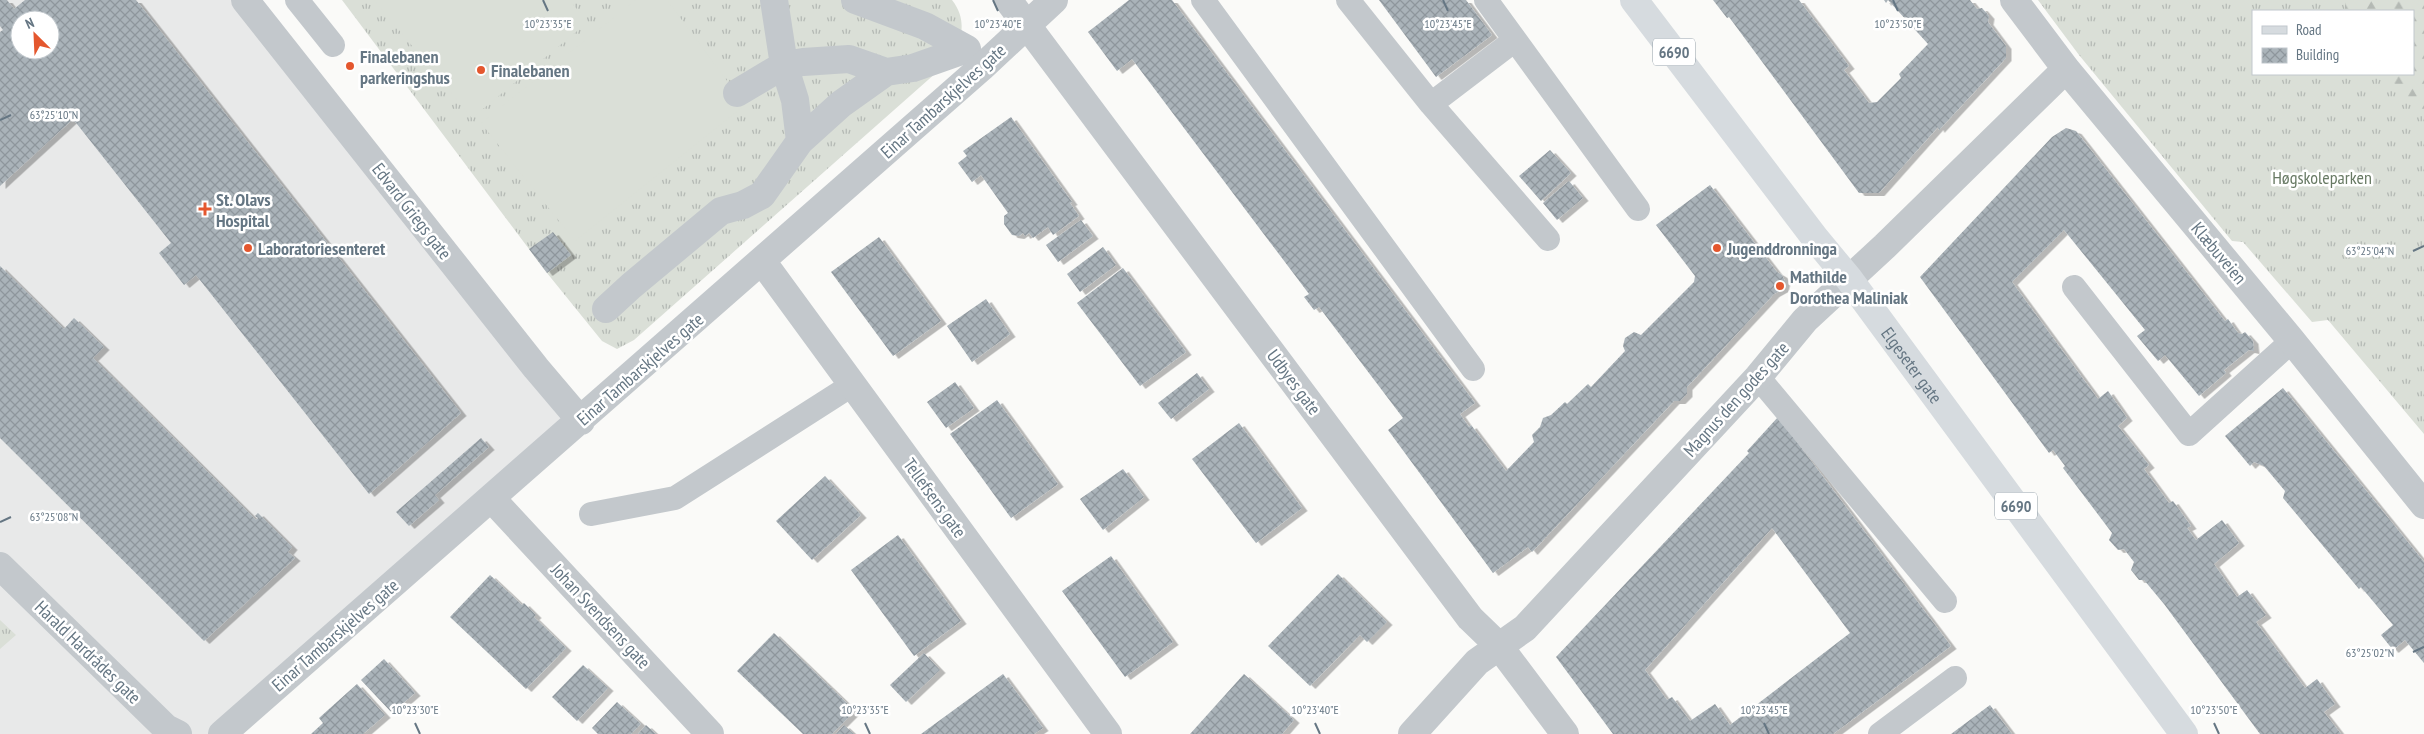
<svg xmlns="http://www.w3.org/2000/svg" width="2424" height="734" font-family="'PT Sans Narrow',sans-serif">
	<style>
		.built { fill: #e8e9e9; fill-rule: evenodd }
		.grass { fill: url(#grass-tufts); fill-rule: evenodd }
		.forest { fill: url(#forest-firs) }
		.garden { fill: #dadfd7 }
		.building { fill: url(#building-cross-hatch); fill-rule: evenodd; filter: url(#shadow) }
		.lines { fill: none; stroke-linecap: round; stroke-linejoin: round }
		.service { stroke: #c3c8cc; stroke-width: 24 }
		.pedestrian { stroke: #c3c8cc; stroke-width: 28 }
		.minor { stroke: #c3c8cc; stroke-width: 28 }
		.primary { stroke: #d6dbdf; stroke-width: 28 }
		.ticks { fill: none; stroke: #657683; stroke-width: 2 }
		.poi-dot { fill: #e4572e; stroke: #fff; stroke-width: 2 }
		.labels { text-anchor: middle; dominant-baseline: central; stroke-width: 5; stroke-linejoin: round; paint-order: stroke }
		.shield { fill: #fff; stroke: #939fa8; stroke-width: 1 }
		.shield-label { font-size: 16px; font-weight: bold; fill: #657683 }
		.poi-label { font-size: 18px; font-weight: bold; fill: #657683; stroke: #fff; text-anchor: start }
		.street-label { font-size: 18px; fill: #657683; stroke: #fff }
		.park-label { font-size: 18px; fill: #687a64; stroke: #fff }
		.ticks-label { font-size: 12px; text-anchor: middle; fill: #657683; stroke: #fff; stroke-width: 5; stroke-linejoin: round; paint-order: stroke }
	</style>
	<defs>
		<pattern id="grass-tufts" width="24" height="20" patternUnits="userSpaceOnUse" patternTransform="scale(1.25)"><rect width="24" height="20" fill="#dadfd7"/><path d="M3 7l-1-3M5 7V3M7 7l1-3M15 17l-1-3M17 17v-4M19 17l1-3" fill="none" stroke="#b4b9b4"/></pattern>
		<pattern id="forest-firs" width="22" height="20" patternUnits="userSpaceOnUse" patternTransform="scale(1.25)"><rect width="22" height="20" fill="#dadfd7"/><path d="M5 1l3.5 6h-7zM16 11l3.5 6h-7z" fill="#b4b9b4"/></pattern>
		<pattern id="building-cross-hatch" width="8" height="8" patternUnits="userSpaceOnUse" patternTransform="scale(1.25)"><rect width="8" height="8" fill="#aab3b9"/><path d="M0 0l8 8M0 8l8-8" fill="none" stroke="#8e969c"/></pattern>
		<filter id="shadow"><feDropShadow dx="5.5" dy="3" stdDeviation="0" flood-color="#0004"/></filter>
	</defs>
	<rect width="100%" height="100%" fill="#fafaf8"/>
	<path class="built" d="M 0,0 L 245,0 L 581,421 L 222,734 L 0,734 ZM 20,20 L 50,20 L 50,50 L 20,50 Z"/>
	<path class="grass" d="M 342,0 L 952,0 C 967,19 962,37 954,57 L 634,340 L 617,349 L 602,341 L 547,273 Z
		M 2038,0 L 2424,0 L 2424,434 L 2328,320 L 2312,322 L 2243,242 L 2232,241 L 2079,55 ZM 2253,11 L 2413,11 L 2413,74 L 2253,74 Z
		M 0,620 L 16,635 L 0,649 Z"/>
	<path class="forest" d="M 2345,0 L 2424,0 L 2424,117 L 2386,74 L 2413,74 L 2413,11 L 2345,11 Z"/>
	<path class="garden" d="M 374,0 L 569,0 L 588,22 L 472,118 Z
		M 636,0 L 667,0 L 745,105 L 575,241 L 481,123 Z"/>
	<path class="building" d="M 0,0 L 7,0 L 14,9 L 25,0 L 136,0 L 461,413 L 369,494 L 196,275 L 184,285 L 159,253 L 171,243 L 73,119 L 0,186 L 0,32 L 3,30 L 0,26 ZM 20,20 L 50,20 L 50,50 L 20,50 Z
		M 1129,0 L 1172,0 L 1475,403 L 1460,414 L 1469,427 L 1471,425 L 1506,471 L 1534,442 L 1532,435 L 1540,427 L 1543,418 L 1551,415 L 1565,402 L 1567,404 L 1588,384 L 1591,387 L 1625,351 L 1623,346 L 1625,338 L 1634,332 L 1641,335 L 1694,282 L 1695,276 L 1656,225 L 1710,185 L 1777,272 L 1782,275 L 1785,281 L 1783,289 L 1774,294 L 1687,387 L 1687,394 L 1680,401 L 1674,401 L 1532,552 L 1528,547 L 1493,573 L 1388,430 L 1403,418 L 1319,307 L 1314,310 L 1304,297 L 1309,294 L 1132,59 L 1117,71 L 1088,32 Z
		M 1379,0 L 1466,0 L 1492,35 L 1436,77 Z
		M 1713,0 L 1799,0 L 1849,66 L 1844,70 L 1869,103 L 1877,102 L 1901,78 L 1899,74 L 1928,44 L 1888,0 L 1886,3 L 1884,0 L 1970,0 L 1977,9 L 1982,8 L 1989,16 L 1988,22 L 2006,46 L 2006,58 L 1939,130 L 1938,127 L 1879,193 L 1859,193 L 1729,17 L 1727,18 Z
		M 1011,117 L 1072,202 L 1070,203 L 1079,216 L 1053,235 L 1048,227 L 1033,238 L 1029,233 L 1025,236 L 1023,233 L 1019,236 L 1012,235 L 1004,224 L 1004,216 L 1008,213 L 981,175 L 972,182 L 958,163 L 967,156 L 963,151 Z
		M 2066,128 L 2076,131 L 2225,321 L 2228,319 L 2238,333 L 2242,334 L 2245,332 L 2253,341 L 2254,351 L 2249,350 L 2224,370 L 2226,373 L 2199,396 L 2165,355 L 2158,361 L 2137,336 L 2145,330 L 2064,230 L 2012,282 L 2098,399 L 2108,391 L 2127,418 L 2118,426 L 2149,465 L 2144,469 L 2169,503 L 2173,501 L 2191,526 L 2187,528 L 2196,540 L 2222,520 L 2239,543 L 2214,564 L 2237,597 L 2247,590 L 2266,615 L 2256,622 L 2305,688 L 2317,679 L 2335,704 L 2324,712 L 2341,734 L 2260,734 L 2164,604 L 2144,580 L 2139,580 L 2131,570 L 2134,562 L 2124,549 L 2118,550 L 2109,540 L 2112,533 L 2063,468 L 2065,466 L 2053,450 L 2049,453 L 1920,277 L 2052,137 Z
		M 1550,150 L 1571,173 L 1541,201 L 1519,176 Z
		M 1569,181 L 1583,198 L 1557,220 L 1543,203 Z
		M 1081,220 L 1093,236 L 1058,262 L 1046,245 Z
		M 553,232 L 571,255 L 547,273 L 529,249 Z
		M 879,237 L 941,321 L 893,356 L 831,272 Z
		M 1103,247 L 1116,265 L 1080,292 L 1067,274 Z
		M 0,266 L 64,329 L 74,318 L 104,347 L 93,358 L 256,520 L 258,518 L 255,516 L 258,513 L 292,547 L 288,552 L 295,558 L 204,641 L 0,438 Z
		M 1123,268 L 1186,352 L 1140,386 L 1077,303 Z
		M 986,299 L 1010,334 L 972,362 L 947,326 Z
		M 1197,373 L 1209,389 L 1171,419 L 1158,403 Z
		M 955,382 L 974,408 L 946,428 L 927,402 Z
		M 2283,388 L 2424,562 L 2424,663 L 2405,640 L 2393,650 L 2381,635 L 2393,625 L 2361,587 L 2359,589 L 2283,498 L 2285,491 L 2264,466 L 2254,462 L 2250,466 L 2225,436 Z
		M 997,400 L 1058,484 L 1011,518 L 950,434 Z
		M 1778,417 L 1951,646 L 1833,734 L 1613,734 L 1556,657 L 1749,453 L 1747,451 ZM 1772,528 L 1850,633 L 1730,725 L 1715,704 L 1690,721 L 1672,697 L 1667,700 L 1645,670 Z
		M 1239,423 L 1302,508 L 1256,543 L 1192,459 Z
		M 481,438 L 489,447 L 435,495 L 439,500 L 409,526 L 396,512 Z
		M 1123,469 L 1144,497 L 1103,530 L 1080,499 Z
		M 825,476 L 861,515 L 812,560 L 776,521 Z
		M 898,535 L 961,621 L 914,656 L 851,570 Z
		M 1111,556 L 1173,642 L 1125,677 L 1062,591 Z
		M 1338,574 L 1387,622 L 1367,642 L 1360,635 L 1310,686 L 1268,646 Z
		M 490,575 L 522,605 L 524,603 L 536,615 L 534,617 L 566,648 L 526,689 L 450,617 Z
		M 774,633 L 855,711 L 832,734 L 803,734 L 737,671 Z
		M 924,653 L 940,670 L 906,702 L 890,685 Z
		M 384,659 L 415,693 L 392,713 L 361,680 Z
		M 583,665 L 608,688 L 577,721 L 552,697 Z
		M 1003,674 L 1043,728 L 1034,734 L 921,734 Z
		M 1244,674 L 1294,720 L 1282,734 L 1190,734 Z
		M 357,684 L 385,715 L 363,734 L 311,734 L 323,723 L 319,718 Z
		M 617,702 L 641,724 L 631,734 L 598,734 L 592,728 Z
		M 1990,705 L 2012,734 L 1951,734 Z
		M 646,725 L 656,734 L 638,734 Z
		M 844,725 L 854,734 L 836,734 Z"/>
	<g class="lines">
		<path class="service" d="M 297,0 L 333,45
			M 1203,0 L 1473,369
			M 1348,0 L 1431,104 L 1548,239
			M 1486,0 L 1638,209
			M 1431,104 L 1515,40
			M 2074,287 L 2189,434 L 2292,341
			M 1758,377 L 1945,601
			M 591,514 L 675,498 L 852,385
			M 1880,734 L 1955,678"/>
		<path class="pedestrian" d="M 774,0 L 784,65 L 795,100 L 800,141
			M 737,93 L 784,65 L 803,62 L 849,59 L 886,72
			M 606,309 L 631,286 L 721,211 L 743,205 L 762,195 L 800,141 L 841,104 L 886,72 L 913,68 L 967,49 L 925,26 L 855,0"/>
		<path class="minor" d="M 245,0 L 536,368 L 581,421
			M 1008,0 L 1470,618 L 1499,646 L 1565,734
			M 2014,0 L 2066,69 L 2292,341 L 2424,505
			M 762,261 L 1108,734
			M 491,498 L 710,734
			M 0,566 L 166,728 L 178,734
			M 222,734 L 982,67 L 1054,0
			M 1412,734 L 1477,662 L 1525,628 L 1758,377 L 1805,320 L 1885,246 L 2066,69"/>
		<path class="primary" id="s1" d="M 1634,0 L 1815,238 L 1849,279 L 2184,734"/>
	</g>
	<path class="ticks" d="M 543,0 L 548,11M 993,0 L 998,11M 1443,0 L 1448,11M 1893,0 L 1898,11M 0,120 L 11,115M 2413,251 L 2424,246M 0,522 L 11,517M 2413,652 L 2424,647M 415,723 L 420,734M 865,723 L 870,734M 1315,723 L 1320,734M 1764,723 L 1769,734M 2214,723 L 2219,734"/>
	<g class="poi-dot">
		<circle cx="350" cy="66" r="5"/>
		<circle cx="481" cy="70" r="5"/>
		<path d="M202.5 201.5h5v5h5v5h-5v5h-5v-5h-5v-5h5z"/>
		<circle cx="248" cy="248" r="5"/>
		<circle cx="1717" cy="248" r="5"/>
		<circle cx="1780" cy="286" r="5"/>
	</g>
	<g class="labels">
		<g class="shield">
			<rect x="1653" y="38.5" width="42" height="27" rx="4"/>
			<rect x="1995" y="492.5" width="42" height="27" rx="4"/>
		</g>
		<g class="shield-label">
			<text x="1674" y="52">6690</text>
			<text x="2016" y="506">6690</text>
		</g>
		<g class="poi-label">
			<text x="360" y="56">Finalebanen<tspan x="360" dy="21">parkeringshus</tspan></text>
			<text x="491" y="70">Finalebanen</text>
			<text x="216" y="199">St. Olavs<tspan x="216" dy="21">Hospital</tspan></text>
			<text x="258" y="248">Laboratoriesenteret</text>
			<text x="1727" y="248">Jugenddronninga</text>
			<text x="1790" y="276">Mathilde<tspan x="1790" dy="21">Dorothea Maliniak</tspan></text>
		</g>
		<g class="street-label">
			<text transform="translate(943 101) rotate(-42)">Einar Tambarskjelves gate</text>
			<text transform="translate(412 211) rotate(52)">Edvard Griegs gate</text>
			<text transform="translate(2219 253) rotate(50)">Klæbuveien</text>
			<text stroke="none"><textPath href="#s1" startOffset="459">Elgeseter gate</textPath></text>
			<text transform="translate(640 369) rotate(-41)">Einar Tambarskjelves gate</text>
			<text transform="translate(1294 382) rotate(53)">Udbyes gate</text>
			<text transform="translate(1736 399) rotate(-48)">Magnus den godes gate</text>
			<text transform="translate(935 498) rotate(54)">Tellefsens gate</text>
			<text transform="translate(601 616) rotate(47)">Johan Svendsens gate</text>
			<text transform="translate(335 635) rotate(-41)">Einar Tambarskjelves gate</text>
			<text transform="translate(88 652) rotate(44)">Harald Hardrådes gate</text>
		</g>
		<g class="park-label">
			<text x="2322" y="177">Høgskoleparken</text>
		</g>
	</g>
	<g class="ticks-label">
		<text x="548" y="28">10°23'35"E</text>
		<text x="998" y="28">10°23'40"E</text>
		<text x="1448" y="28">10°23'45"E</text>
		<text x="1898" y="28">10°23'50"E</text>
		<text x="54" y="119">63°25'10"N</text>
		<text x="2370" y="255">63°25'04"N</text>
		<text x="54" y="521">63°25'08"N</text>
		<text x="2370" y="657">63°25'02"N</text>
		<text x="415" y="714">10°23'30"E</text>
		<text x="865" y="714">10°23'35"E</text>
		<text x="1315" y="714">10°23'40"E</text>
		<text x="1764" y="714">10°23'45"E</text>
		<text x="2214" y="714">10°23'50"E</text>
	</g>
	<rect x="2252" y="10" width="162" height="65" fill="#ffffff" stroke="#c1c8cd"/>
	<rect x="2262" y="26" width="25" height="8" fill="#d6dbdf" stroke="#c1c8cd"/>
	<text x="2296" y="35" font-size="15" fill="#657683">Road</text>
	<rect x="2262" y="48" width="25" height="15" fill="url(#building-cross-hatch)" stroke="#c1c8cd"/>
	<text x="2296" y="60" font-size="15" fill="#657683">Building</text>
	<g transform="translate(35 35) rotate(336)"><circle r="24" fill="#ffffff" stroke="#c1c8cd"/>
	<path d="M0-4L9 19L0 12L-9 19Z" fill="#e4572e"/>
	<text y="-8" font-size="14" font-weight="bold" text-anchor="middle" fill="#657683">N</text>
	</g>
</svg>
